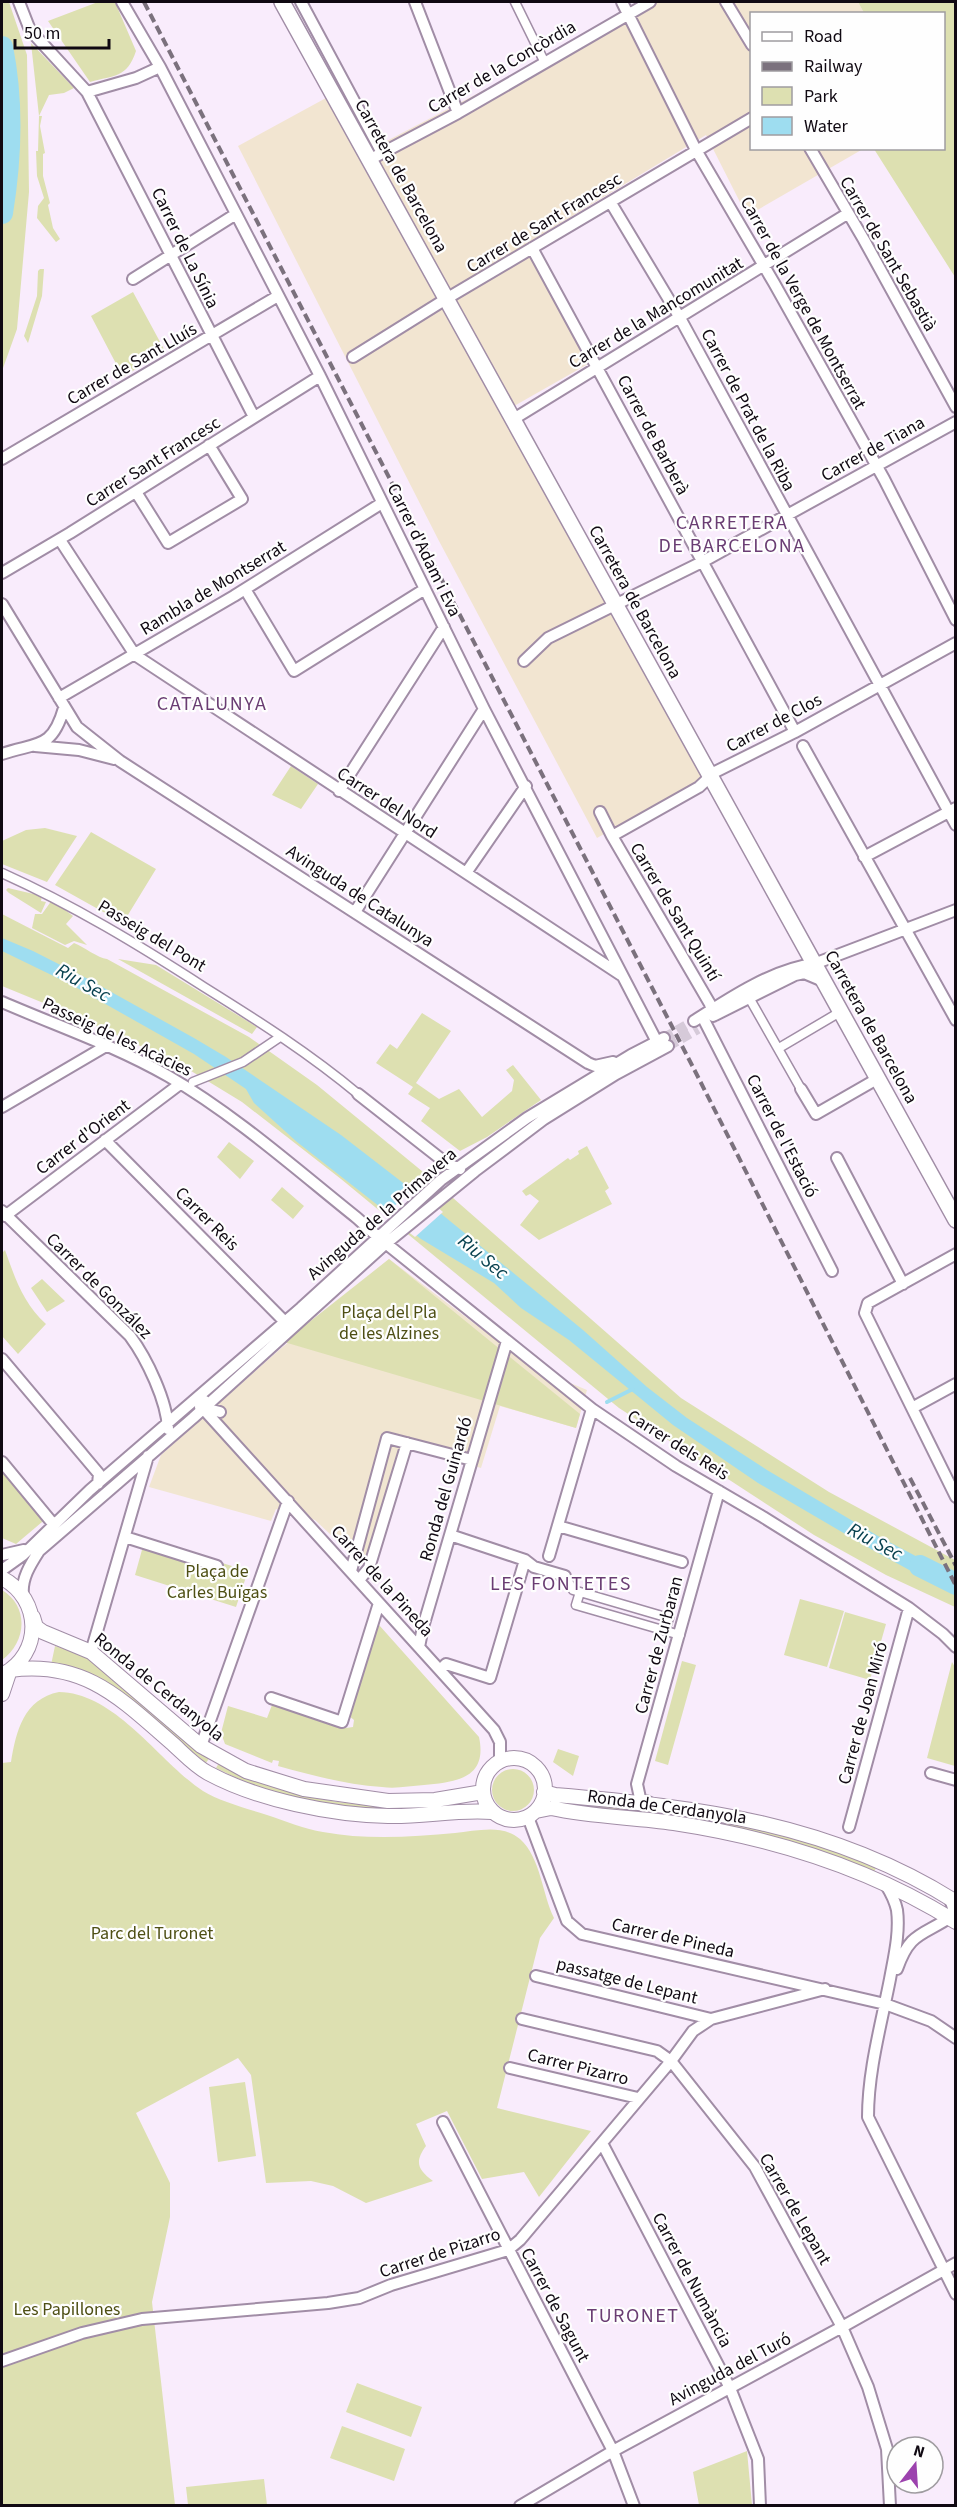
<svg xmlns="http://www.w3.org/2000/svg" width="957" height="2507" font-family="'Source Sans 3',sans-serif">
	<style>
		.commercial { fill: #f1e6d1 }
		.industrial { fill: #f2e5d1 }
		.green { fill: #dde0b1 }
		.water { fill: #9eddf0 }
		.pier { fill: #f9ecfc }
		.lines { fill: none; stroke-linecap: round; stroke-linejoin: round }
		.stream { stroke: #9eddf0; stroke-width: 4 }
		.river { stroke: #9eddf0; stroke-width: 22 }
		.minor-tunnel { stroke: #d6cad9; stroke-width: 10; stroke-dasharray: 10 5; stroke-linecap: butt }
		.pedestrian-casing { stroke: #a18da6; stroke-width: 11 }
		.minor-casing { stroke: #a18da6; stroke-width: 14 }
		.tertiary-casing { stroke: #a18da6; stroke-width: 16 }
		.secondary-casing { stroke: #a18da6; stroke-width: 18 }
		.pedestrian { stroke: #fff; stroke-width: 8 }
		.minor { stroke: #fff; stroke-width: 10 }
		.tertiary { stroke: #fff; stroke-width: 14 }
		.secondary { stroke: #fff; stroke-width: 15 }
		.rail { stroke: #7b717d; stroke-width: 4; stroke-dasharray: 9 4.5; stroke-linecap: butt }
		.labels { text-anchor: middle; dominant-baseline: central; stroke-width: 4.5; stroke-linejoin: round; paint-order: stroke }
		.street-label { font-size: 18px; fill: #100912; stroke: #fefefe }
		.park-label { font-size: 18px; fill: #4e4f14; stroke: #fefefe }
		.neighbourhood-label { font-size: 20px; letter-spacing: 1.5px; fill: #6a3d73; stroke: #fefefe }
		.water-label { font-size: 20px; font-style: italic; fill: #094250; stroke: #fefefe }
	</style>
	<rect width="100%" height="100%" fill="#f9ecfc"/>
	<path class="commercial" d="M 389,1259 L 532,1367 L 587,1390 L 576,1428 L 500,1406 L 481,1468 L 411,1448 L 363,1565 L 315,1520 L 276,1509 L 271,1521 L 149,1487 L 161,1455 L 279,1350 Z"/>
	<path class="industrial" d="M 652,2 L 858,2 L 864,13 L 752,14 L 752,148 L 863,149 L 747,216 L 706,135 L 526,244 L 595,360 L 507,410 L 712,773 L 597,838 L 439,541 L 238,146 L 348,86 L 381,144 Z"/>
	<path class="green" d="M 2,2 L 9,2 L 27,55 L 29,192 L 17,329 L 2,371 Z
		M 98,2 L 115,2 L 136,51 C 127,78 115,75 90,82 L 48,21 Z
		M 858,2 L 955,2 L 955,277 L 874,149 L 944,148 L 944,14 L 864,13 Z
		M 31,43 L 74,88 L 64,93 L 49,95 L 39,116 L 42,116 L 40,126 L 45,153 L 43,154 L 43,176 L 50,203 L 48,205 L 53,228 L 60,239 L 56,242 L 37,218 L 38,206 L 44,198 L 37,176 L 36,151 L 38,151 L 39,116 Z
		M 40,269 L 44,269 L 42,296 L 28,343 L 24,336 L 37,296 L 38,271 Z
		M 133,292 L 165,351 L 123,377 L 91,316 Z
		M 291,766 L 318,784 L 301,809 L 272,795 Z
		M 45,828 L 77,836 L 47,882 L 2,864 L 2,841 L 26,830 Z
		M 91,832 L 156,869 L 123,923 L 55,885 Z
		M 8,888 L 42,896 L 41,901 L 46,902 L 41,913 L 9,893 L 6,890 Z
		M 52,900 L 73,916 L 66,924 L 87,945 L 74,941 L 65,945 L 32,928 L 35,914 L 42,914 Z
		M 2,914 L 68,948 L 74,943 C 84,947 98,958 107,959 L 249,1037 L 317,1085 L 428,1176 L 681,1398 L 829,1492 L 955,1560 L 955,1607 L 886,1575 L 814,1535 L 619,1408 L 341,1179 L 242,1102 L 178,1063 L 63,1011 L 2,986 Z
		M 118,959 L 156,965 L 257,1027 L 252,1034 Z
		M 422,1013 L 451,1031 L 416,1083 L 439,1099 L 459,1089 L 482,1117 L 512,1091 L 514,1080 L 506,1070 L 513,1065 L 541,1100 L 487,1137 L 460,1151 L 421,1121 L 430,1108 L 408,1094 L 413,1087 L 376,1063 L 390,1044 L 397,1049 Z
		M 229,1142 L 254,1161 L 240,1179 L 217,1157 Z
		M 587,1146 L 609,1188 L 605,1191 L 612,1204 L 539,1240 L 520,1225 L 539,1201 L 530,1194 L 526,1196 L 522,1191 L 568,1158 L 570,1160 L 579,1154 L 578,1151 Z
		M 282,1187 L 304,1206 L 293,1219 L 271,1200 Z
		M 5,1250 C 15,1278 23,1303 46,1324 L 18,1354 L 2,1336 L 2,1253 Z
		M 389,1259 L 580,1414 L 576,1428 L 284,1342 Z
		M 42,1279 L 65,1301 L 47,1312 L 31,1288 Z
		M 2,1462 L 48,1517 L 16,1544 L 2,1538 Z
		M 145,1539 L 248,1571 L 236,1607 L 135,1575 Z
		M 2,1590 C 30,1607 26,1643 2,1660 Z
		M 800,1599 L 844,1611 L 827,1667 L 784,1655 Z
		M 845,1612 L 886,1624 L 870,1680 L 829,1668 Z
		M 379,1625 L 479,1737 C 488,1779 455,1782 424,1785 C 410,1786 396,1789 382,1787 C 347,1785 311,1775 278,1766 L 279,1761 L 273,1760 L 272,1763 L 225,1744 L 221,1733 L 228,1706 L 267,1718 L 272,1705 L 346,1728 L 353,1727 L 354,1720 L 349,1716 L 376,1626 Z
		M 55,1646 L 83,1655 L 102,1669 L 210,1757 L 206,1763 L 110,1685 L 78,1670 L 51,1665 Z
		M 682,1661 L 696,1665 L 668,1765 L 655,1761 Z
		M 952,1662 L 956,1669 L 955,1766 L 927,1758 Z
		M 59,1692 C 116,1693 159,1762 203,1791 C 219,1801 248,1809 267,1815 C 285,1821 305,1829 323,1832 C 365,1840 413,1837 455,1833 C 476,1831 503,1824 520,1839 C 541,1858 542,1894 554,1918 L 540,1938 L 497,2108 L 591,2131 L 539,2197 L 524,2172 L 482,2179 L 447,2111 L 416,2124 L 426,2146 C 414,2162 418,2170 433,2181 L 366,2203 L 333,2186 L 311,2181 L 266,2183 L 251,2075 L 238,2058 L 136,2113 L 170,2183 L 170,2217 L 152,2302 L 175,2505 L 2,2506 L 2,1763 L 11,1762 C 16,1731 24,1699 59,1692 Z
		M 558,1749 L 579,1756 L 573,1776 L 553,1762 Z
		M 219,1763 C 247,1773 276,1786 305,1795 C 350,1808 401,1806 447,1804 L 447,1809 C 368,1816 287,1805 216,1768 Z
		M492 1790a21 21 0 1 1 42 0a21 21 0 1 1-42 0Z
		M 570,1800 L 740,1824 L 824,1846 L 877,1866 L 873,1874 L 812,1850 L 569,1806 Z
		M 245,2082 L 256,2156 L 218,2162 L 209,2087 Z
		M 357,2383 L 422,2407 L 411,2437 L 346,2412 Z
		M 342,2426 L 405,2449 L 394,2481 L 330,2458 Z
		M 747,2451 L 752,2505 L 699,2505 L 693,2472 Z
		M 264,2479 L 267,2505 L 188,2505 L 186,2487 Z"/>
	<path class="water" d="M 2,938 L 33,951 L 88,979 L 194,1038 L 226,1057 L 341,1135 L 411,1189 L 583,1330 L 647,1387 L 687,1418 L 767,1470 L 878,1536 L 942,1570 L 953,1594 L 871,1549 L 758,1483 L 673,1425 L 569,1340 L 521,1308 L 494,1283 L 421,1239 L 297,1142 L 254,1103 L 246,1089 L 194,1054 L 70,984 L 2,951 Z"/>
	<path class="pier" d="M 415,1188 L 443,1212 L 415,1237 L 385,1214 Z"/>
	<g class="lines">
		<path class="stream" d="M 607,1402 L 633,1389"/>
		<path class="river" d="M 2,47 C 13,102 11,158 2,213
			M 920,1566 L 956,1584"/>
		<path class="minor-tunnel" d="M 664,1038 L 694,1021
			M 668,1046 L 698,1029"/>
		<defs>
			<path id="pedestrian" d="M 515,2 L 545,63
				M 2,873 C 73,905 139,945 204,987 C 257,1020 310,1054 358,1094
				M 747,994 L 801,1089
				M 779,1048 L 840,1012
				M 193,1082 L 243,1062 L 280,1037
				M 565,1576 L 573,1590 L 580,1592 L 576,1605 L 680,1635
				M 580,1592 L 669,1618 L 665,1630"/>
			<path id="minor" d="M 19,2 L 30,30 L 87,92 L 254,417
				M 122,2 L 160,67 L 320,376 L 484,709 L 657,1042
				M 301,2 L 382,153
				M 415,2 L 458,113
				M 622,2 L 696,150 L 774,283 L 884,479 L 956,620
				M 726,2 L 752,45
				M 87,92 L 136,78 L 160,67
				M 810,148 L 864,240 L 956,407
				M 369,160 L 458,113 L 650,2
				M 611,203 L 680,318 L 956,825
				M 532,248 L 795,732
				M 133,279 L 236,214
				M 353,357 L 446,299 L 752,118
				M 512,420 L 847,214
				M 2,459 L 278,296
				M 136,492 L 168,543 L 242,499 L 209,445
				M 60,540 L 135,655 L 621,975
				M 2,573 L 70,533 L 320,376
				M 245,589 L 294,671 L 425,589
				M 2,604 L 77,727 L 120,761 L 588,1063 L 595,1066 L 613,1062
				M 524,661 L 548,638 L 702,562 L 956,422
				M 59,698 L 234,596 L 382,503
				M 35,746 L 79,750 L 114,759
				M 803,746 L 956,1020
				M 2,754 C 37,742 52,750 64,708
				M 339,791 L 444,627
				M 600,812 L 612,836 L 710,1004 L 713,1016
				M 612,836 L 699,787 L 715,772 L 795,732 L 956,643
				M 864,857 L 956,808
				M 466,873 L 526,786
				M 355,912 L 484,709
				M 2,1002 C 57,1026 116,1046 168,1076 C 234,1114 297,1170 357,1218 L 378,1237 L 592,1409 L 676,1466 L 763,1517 L 909,1608 L 943,1634 L 956,1647
				M 715,1015 L 795,975 L 804,973 L 823,981
				M 702,1016 L 832,1271
				M 694,1021 C 728,999 773,969 814,964 L 956,910
				M 801,1089 L 816,1114 L 877,1079
				M 358,1094 L 446,1163 L 460,1169
				M 2,1107 L 106,1046
				M 105,1140 L 285,1322
				M 837,1158 L 903,1284
				M 2,1211 L 130,1336 C 147,1359 167,1401 168,1429
				M 5,1216 L 180,1084
				M 956,1254 L 868,1303 L 865,1313 L 956,1497
				M 2,1359 L 99,1474 L 98,1484
				M 205,1401 L 207,1413 L 494,1730 L 500,1742 L 500,1762
				M 200,1407 L 220,1412
				M 912,1408 L 956,1384
				M 2,1462 L 54,1525
				M 558,1526 L 682,1562
				M 450,1535 L 525,1560 L 534,1567 L 565,1576
				M 125,1537 L 217,1566
				M 2,1555 L 24,1550
				M 549,1556 L 592,1409
				M 2,1570 L 23,1555 L 90,1490 L 301,1308 L 441,1180 L 527,1118 L 631,1055 L 664,1038
				M 351,1571 L 387,1438 L 472,1460
				M 359,1580 L 369,1568 L 407,1443
				M 23,1596 C 21,1579 30,1565 39,1551 L 193,1418 L 384,1245 L 475,1171 L 544,1119 L 616,1074 L 668,1046
				M 419,1647 L 423,1627 L 507,1341
				M 91,1652 L 148,1456
				M 440,1670 L 446,1664 L 490,1678 L 525,1560
				M 271,1698 L 342,1722 L 379,1603
				M 201,1746 L 288,1501
				M 931,1773 L 956,1780
				M 650,1803 L 640,1798 L 637,1784 L 719,1491
				M 528,1817 L 567,1921 L 582,1934 L 885,2004 L 931,2021 L 956,2038
				M 849,1827 L 909,1608
				M 886,1885 C 891,1893 895,1901 897,1910 C 900,1933 894,1957 890,1979 C 881,2025 868,2071 868,2117 L 956,2294
				M 897,1969 C 910,1931 923,1936 952,1916 L 953,1908 L 950,1899
				M 536,1976 L 711,2019
				M 522,2019 L 657,2051 L 671,2061 L 755,2167 L 842,2327 L 868,2387 L 887,2449 L 890,2506
				M 510,2068 L 638,2098
				M 443,2122 L 613,2451 L 634,2506
				M 602,2143 L 730,2388 L 758,2459 L 760,2506
				M 2,2361 L 82,2333 L 142,2319 L 328,2303 L 359,2298 L 391,2285 L 508,2250 L 520,2240 L 671,2061 L 693,2031 L 711,2019 L 825,1989
				M 520,2506 L 613,2451 L 842,2327 L 956,2263"/>
			<path id="tertiary" d="M 2,1578 C 42,1599 43,1654 2,1675
				M 33,1617 L 36,1627 L 43,1632 L 91,1652 L 201,1746 L 246,1771 L 304,1789 L 388,1801 L 435,1800 L 483,1792
				M 10,1670 C 85,1660 121,1699 173,1744 C 184,1754 195,1766 208,1773 C 258,1800 332,1815 388,1816 C 423,1817 458,1809 492,1812
				M 2,1694 L 10,1670
				M483 1789a31 31 0 1 1 62 0a31 31 0 1 1-62 0Z
				M 544,1792 L 555,1795 C 698,1807 831,1823 956,1902
				M 536,1811 L 551,1808 C 592,1817 633,1817 674,1823 C 773,1838 870,1868 956,1922"/>
			<path id="secondary" d="M 282,2 L 956,1220"/>
		</defs>
		<use href="#pedestrian" class="pedestrian-casing"/>
		<use href="#minor" class="minor-casing"/>
		<use href="#tertiary" class="tertiary-casing"/>
		<use href="#secondary" class="secondary-casing"/>
		<use href="#pedestrian" class="pedestrian"/>
		<use href="#minor" class="minor"/>
		<use href="#tertiary" class="tertiary"/>
		<use href="#secondary" class="secondary"/>
		<path class="rail" d="M 144,2 L 696,1073 L 956,1586
			M 910,1478 L 956,1566"/>
	</g>
	<g class="labels">
		<g class="street-label">
			<text transform="translate(502 67) rotate(-30)">Carrer de la Concòrdia</text>
			<text transform="translate(401 176) rotate(61)">Carretera de Barcelona</text>
			<text transform="translate(544 223) rotate(-31)">Carrer de Sant Francesc</text>
			<text transform="translate(185 248) rotate(64)">Carrer de La Sínia</text>
			<text transform="translate(888 254) rotate(60)">Carrer de Sant Sebastià</text>
			<text transform="translate(803 303) rotate(61)">Carrer de la Verge de Montserrat</text>
			<text transform="translate(656 313) rotate(-31)">Carrer de la Mancomunitat</text>
			<text transform="translate(132 364) rotate(-30)">Carrer de Sant Lluís</text>
			<text transform="translate(748 410) rotate(62)">Carrer de Prat de la Riba</text>
			<text transform="translate(653 435) rotate(62)">Carrer de Barberà</text>
			<text transform="translate(873 449) rotate(-29)">Carrer de Tiana</text>
			<text transform="translate(153 462) rotate(-32)">Carrer Sant Francesc</text>
			<text transform="translate(424 550) rotate(64)">Carrer d'Adam i Eva</text>
			<text transform="translate(213 588) rotate(-31)">Rambla de Montserrat</text>
			<text transform="translate(635 602) rotate(61)">Carretera de Barcelona</text>
			<text transform="translate(774 723) rotate(-28)">Carrer de Clos</text>
			<text transform="translate(387 803) rotate(33)">Carrer del Nord</text>
			<text transform="translate(360 896) rotate(33)">Avinguda de Catalunya</text>
			<text transform="translate(675 912) rotate(59)">Carrer de Sant Quintí</text>
			<text transform="translate(152 936) rotate(31)">Passeig del Pont</text>
			<text transform="translate(871 1027) rotate(61)">Carretera de Barcelona</text>
			<text transform="translate(117 1037) rotate(25)">Passeig de les Acàcies</text>
			<text transform="translate(782 1136) rotate(63)">Carrer de l'Estació</text>
			<text transform="translate(83 1137) rotate(-37)">Carrer d'Orient</text>
			<text transform="translate(382 1214) rotate(-41)">Avinguda de la Primavera</text>
			<text transform="translate(207 1219) rotate(45)">Carrer Reis</text>
			<text transform="translate(99 1286) rotate(45)">Carrer de González</text>
			<text transform="translate(678 1445) rotate(32)">Carrer dels Reis</text>
			<text transform="translate(446 1489) rotate(-74)">Ronda del Guinardó</text>
			<text transform="translate(382 1581) rotate(48)">Carrer de la Pineda</text>
			<text transform="translate(659 1645) rotate(-75)">Carrer de Zurbaran</text>
			<text transform="translate(159 1687) rotate(39)">Ronda de Cerdanyola</text>
			<text transform="translate(863 1713) rotate(-75)">Carrer de Joan Miró</text>
			<text transform="translate(667 1807) rotate(8)">Ronda de Cerdanyola</text>
			<text transform="translate(673 1938) rotate(13)">Carrer de Pineda</text>
			<text transform="translate(627 1981) rotate(14)">passatge de Lepant</text>
			<text transform="translate(578 2067) rotate(14)">Carrer Pizarro</text>
			<text transform="translate(795 2209) rotate(60)">Carrer de Lepant</text>
			<text transform="translate(440 2253) rotate(-18)">Carrer de Pizarro</text>
			<text transform="translate(692 2280) rotate(62)">Carrer de Numància</text>
			<text transform="translate(555 2305) rotate(62)">Carrer de Sagunt</text>
			<text transform="translate(730 2369) rotate(-28)">Avinguda del Turó</text>
		</g>
		<g class="park-label">
			<text x="389" y="1312">Plaça del Pla<tspan x="389" dy="21">de les Alzines</tspan></text>
			<text x="217" y="1571">Plaça de<tspan x="217" dy="21">Carles Buïgas</tspan></text>
			<text x="152" y="1933">Parc del Turonet</text>
			<text x="67" y="2309">Les Papillones</text>
		</g>
		<g class="neighbourhood-label">
			<text x="732" y="523">CARRETERA<tspan x="732" dy="23">DE BARCELONA</tspan></text>
			<text x="212" y="704">CATALUNYA</text>
			<text x="561" y="1584">LES FONTETES</text>
			<text x="633" y="2316">TURONET</text>
		</g>
		<g class="water-label">
			<text transform="translate(83 983) rotate(29)">Riu Sec</text>
			<text transform="translate(483 1257) rotate(40)">Riu Sec</text>
			<text transform="translate(875 1542) rotate(28)">Riu Sec</text>
		</g>
	</g>
	<rect width="957" height="2507" fill="none" stroke="#100912" stroke-width="6"/>
	<rect x="750" y="12" width="195" height="138" fill="#fefefe" stroke="#9f9ca0" stroke-width="1.5"/>
	<rect x="762" y="32" width="30" height="9" fill="#ffffff" stroke="#9f9ca0" stroke-width="1.5"/>
	<text x="804" y="42" font-size="18" fill="#100912">Road</text>
	<rect x="762" y="62" width="30" height="9" fill="#7b717d" stroke="#9f9ca0" stroke-width="1.5"/>
	<text x="804" y="72" font-size="18" fill="#100912">Railway</text>
	<rect x="762" y="87" width="30" height="18" fill="#dde0b1" stroke="#9f9ca0" stroke-width="1.5"/>
	<text x="804" y="102" font-size="18" fill="#100912">Park</text>
	<rect x="762" y="117" width="30" height="18" fill="#9eddf0" stroke="#9f9ca0" stroke-width="1.5"/>
	<text x="804" y="132" font-size="18" fill="#100912">Water</text>
	<g transform="translate(915 2465) rotate(17)"><circle r="28" fill="#fefefe" stroke="#9f9ca0" stroke-width="1.5"/>
	<path d="M0-4.5L10 22L0 15L-10 22Z" fill="#9c42ae"/>
	<text y="-9" font-size="16" font-weight="bold" text-anchor="middle" fill="#100912">N</text>
	</g>
	<path d="M15 39v9h94v-9" fill="none" stroke="#100912" stroke-width="3"/>
	<text x="24" y="39" font-size="18" fill="#100912" stroke="#fefefe" stroke-width="4.5" paint-order="stroke">50 m</text>
</svg>
